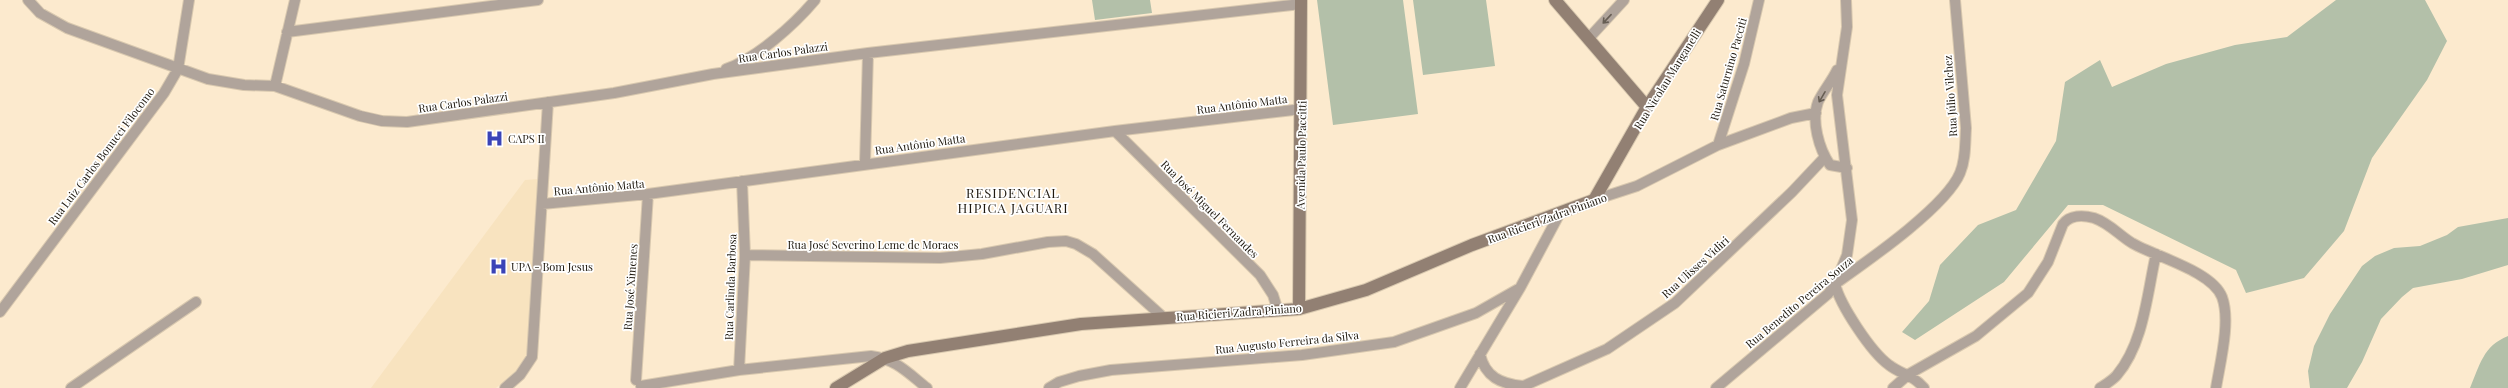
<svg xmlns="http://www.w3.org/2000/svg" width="2508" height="388" font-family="'Playfair Display',serif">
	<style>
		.built { fill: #f8e3bf }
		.green { fill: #b3c0a9 }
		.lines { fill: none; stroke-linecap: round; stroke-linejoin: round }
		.street-casing { stroke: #d8c8af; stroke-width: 12 }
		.secondary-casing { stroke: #d8c8af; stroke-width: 14 }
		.street { stroke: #b0a49b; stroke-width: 10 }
		.secondary { stroke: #928073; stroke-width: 12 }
		.oneway { stroke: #675e54 }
		.labels { text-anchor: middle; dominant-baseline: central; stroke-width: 3.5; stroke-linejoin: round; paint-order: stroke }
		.street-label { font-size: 11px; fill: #1e180e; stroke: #fff }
		.poi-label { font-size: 11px; fill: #1e180e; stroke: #fff; text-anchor: start }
		.quarter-label { font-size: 13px; letter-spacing: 1px; fill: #1e180e; stroke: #fff }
	</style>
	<rect width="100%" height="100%" fill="#fceace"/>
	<path class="built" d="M 538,179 L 528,347 L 525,360 L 517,370 L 496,388 L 371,388 L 525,180 Z"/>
	<path class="green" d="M 1092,0 L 1150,0 L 1152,13 L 1095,20 Z
		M 1317,0 L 1403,0 L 1418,114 L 1333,125 Z
		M 1413,0 L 1486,0 L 1495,66 L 1423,75 Z
		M 2336,0 L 2425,0 L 2447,41 L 2427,80 L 2372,158 L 2344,231 L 2304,278 L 2246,293 L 2236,270 L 2103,205 L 2068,205 L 2004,282 L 1915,340 L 1902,332 L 1929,301 L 1940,265 L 1978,225 L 2016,210 L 2056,141 L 2065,82 L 2100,60 L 2112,87 L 2166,64 L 2235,45 L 2287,37 Z
		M 2508,218 L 2508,265 L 2462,279 L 2413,288 L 2402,297 L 2381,319 L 2362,362 L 2347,388 L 2310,388 L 2308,371 L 2314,346 L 2330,314 L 2362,266 L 2375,256 L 2394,248 L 2420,246 L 2447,235 L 2458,227 Z
		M 2508,336 L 2508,388 L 2470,388 C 2480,365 2483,346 2508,336 Z"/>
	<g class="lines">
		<defs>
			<path id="street" d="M 28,0 L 40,13 L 67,28 L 208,79 L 244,85 L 275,86 L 360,116 L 382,121 L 407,122 L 614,93 L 713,74 L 868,53 L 1301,4
				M 1846,0 L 1847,27 L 1837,95 L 1852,220 L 1847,255 L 1835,284 C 1840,305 1871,352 1889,365 C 1902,375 1912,374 1924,388
				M 287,32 L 538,0
				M 1589,38 L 1624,0
				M 726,69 C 757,58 794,25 815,0
				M 1837,70 C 1832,81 1823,91 1818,102 C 1811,121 1819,149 1830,165 L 1847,168
				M 275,86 L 295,0
				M 1115,131 L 1260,275 L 1273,295 L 1278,311
				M 1718,145 L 1744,64 L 1759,0
				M 865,163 L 868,53
				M 1594,200 L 1637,186 L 1718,145 L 1791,118 L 1816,113
				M 542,204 L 648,194 L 1115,131 L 1302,109
				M 745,255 L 940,258 L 982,254 L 1048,242 L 1066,241 L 1076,244 L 1093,254 L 1164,318
				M 0,312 L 164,93 L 178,69 L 189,0
				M 1480,354 C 1485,377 1501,384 1523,386
				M 739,370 L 745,255 L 742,181
				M 636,380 L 648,194
				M 641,386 L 739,370 L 871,356 C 896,359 908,373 927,388
				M 71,388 L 196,302
				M 505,388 L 520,375 L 532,357 L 548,102
				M 1049,388 L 1059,382 L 1079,376 L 1111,370 L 1302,355 L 1394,342 L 1476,313 L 1520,288
				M 1460,388 L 1520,288 L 1560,213
				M 1519,388 L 1607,349 L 1675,303 L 1792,192 L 1825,157
				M 1716,388 L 1828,294 L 1835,284 C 1866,262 1946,207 1960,173 C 1966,159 1965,143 1966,128 L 1955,0
				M 1893,388 L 1909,374 L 1976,336 L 2028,293 L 2048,262 L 2063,224 C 2070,215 2083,215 2094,218 C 2109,223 2119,235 2132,243 C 2156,257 2212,271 2222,297 C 2231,321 2220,363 2216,388
				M 2100,388 C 2106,384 2113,380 2117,375 C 2144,343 2147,294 2156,254"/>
			<path id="secondary" d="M 1555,0 L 1647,107
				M 1299,309 L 1301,0
				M 836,388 L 885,358 L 908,351 L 1081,324 L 1299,309 L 1366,290 L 1472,245 L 1594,200 L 1647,107 L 1718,0"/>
		</defs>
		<use href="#street" class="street-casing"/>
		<use href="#secondary" class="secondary-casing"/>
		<use href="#street" class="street"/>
		<use href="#secondary" class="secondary"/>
	</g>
	<defs><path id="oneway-shaft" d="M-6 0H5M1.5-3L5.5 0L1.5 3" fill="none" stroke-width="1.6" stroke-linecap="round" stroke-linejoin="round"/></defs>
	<g class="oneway">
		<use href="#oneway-shaft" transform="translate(1607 19) rotate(133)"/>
		<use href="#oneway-shaft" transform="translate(1822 97) rotate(120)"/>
	</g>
	<defs>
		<symbol id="hospital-bare" viewBox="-9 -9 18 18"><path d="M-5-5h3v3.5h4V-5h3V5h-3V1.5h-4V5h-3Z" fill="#3a43b7" stroke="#fff" stroke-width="2.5" paint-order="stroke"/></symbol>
	</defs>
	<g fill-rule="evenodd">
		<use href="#hospital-bare" x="482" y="126" width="25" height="25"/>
		<use href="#hospital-bare" x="486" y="254" width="25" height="25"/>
	</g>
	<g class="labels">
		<g class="street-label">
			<text transform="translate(783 52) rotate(-8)">Rua Carlos Palazzi</text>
			<text transform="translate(1728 69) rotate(-74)">Rua Saturnino Pacciti</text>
			<text transform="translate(1667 79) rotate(-58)">Rua Nicolau Manganelli</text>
			<text transform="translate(1950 96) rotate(-94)">Rua Júlio Vilchez</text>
			<text transform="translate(463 102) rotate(-8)">Rua Carlos Palazzi</text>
			<text transform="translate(1242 104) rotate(-7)">Rua Antônio Matta</text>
			<text transform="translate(920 144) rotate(-8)">Rua Antônio Matta</text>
			<text transform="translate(1301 155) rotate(-89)">Avenida Paulo Paccitti</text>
			<text transform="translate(101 156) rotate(-53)">Rua Luiz Carlos Bonucci Filocomo</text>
			<text transform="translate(599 187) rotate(-5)">Rua Antônio Matta</text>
			<text transform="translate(1210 209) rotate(45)">Rua José Miguel Fernandes</text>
			<text transform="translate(1547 218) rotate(-20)">Rua Ricieri Zadra Piniano</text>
			<text x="873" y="244">Rua José Severino Leme de Moraes</text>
			<text transform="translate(1695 267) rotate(-42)">Rua Ulisses Vidiri</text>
			<text transform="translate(630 287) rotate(-86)">Rua José Ximenes</text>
			<text transform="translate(730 287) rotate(-88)">Rua Carlinda Barbosa</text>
			<text transform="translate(1799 302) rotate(-40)">Rua Benedito Pereira Souza</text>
			<text transform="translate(1239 312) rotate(-4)">Rua Ricieri Zadra Piniano</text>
			<text transform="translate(1287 342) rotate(-6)">Rua Augusto Ferreira da Silva</text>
		</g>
		<g class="poi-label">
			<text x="508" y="138">CAPS II</text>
			<text x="511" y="266">UPA - Bom Jesus</text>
		</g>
		<g class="quarter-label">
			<text x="1013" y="192">RESIDENCIAL<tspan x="1013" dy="15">HIPICA JAGUARI</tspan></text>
		</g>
	</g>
</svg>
